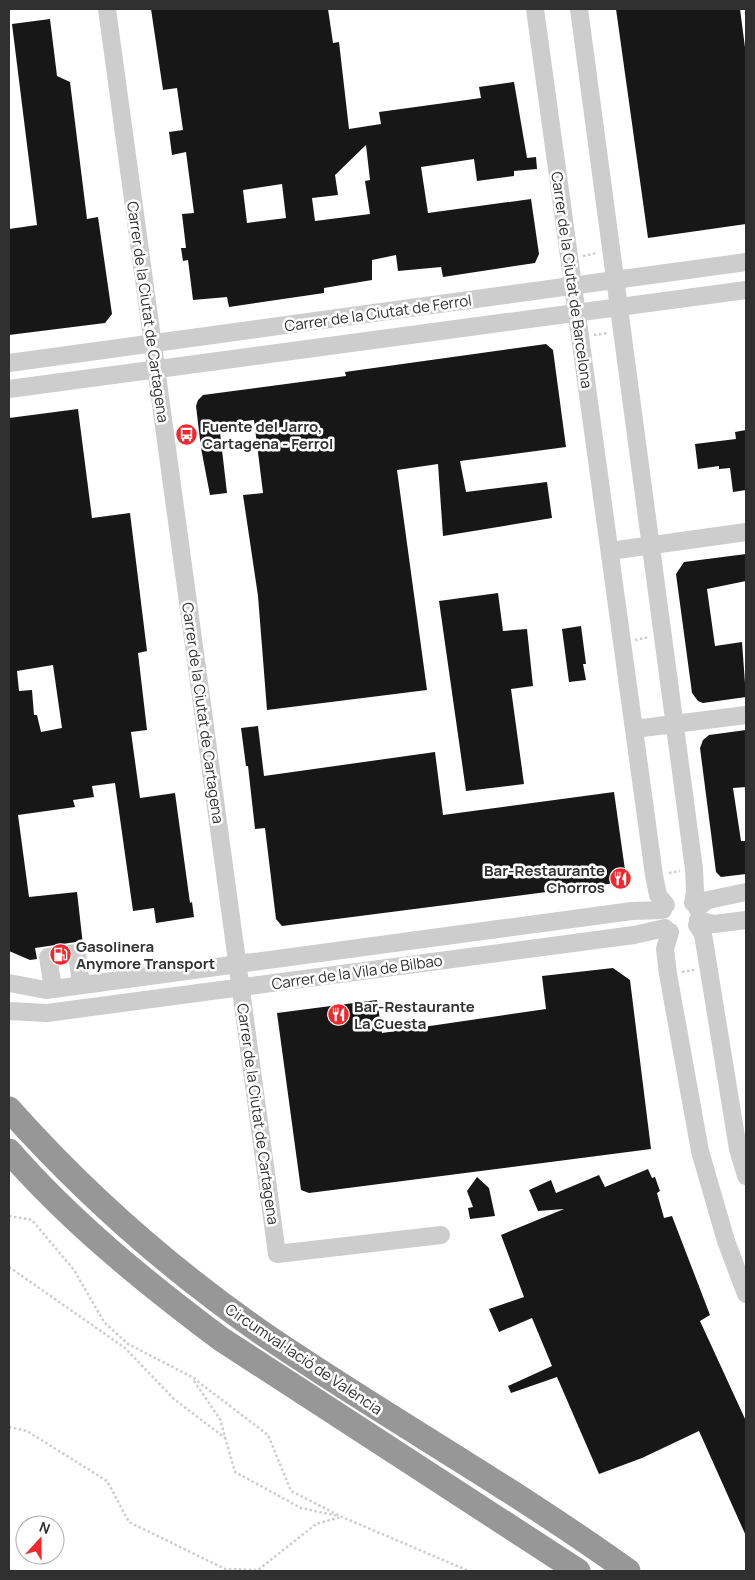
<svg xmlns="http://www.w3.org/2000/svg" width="755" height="1580" font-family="Manrope,sans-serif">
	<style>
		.building { fill: #171717; fill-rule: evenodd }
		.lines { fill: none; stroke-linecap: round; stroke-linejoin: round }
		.path { stroke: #cdcdcd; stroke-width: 2.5; stroke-dasharray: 2.5 2.5; stroke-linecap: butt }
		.minor { stroke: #cdcdcd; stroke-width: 18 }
		.highway { stroke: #979797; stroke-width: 25 }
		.labels { text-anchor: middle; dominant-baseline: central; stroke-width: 5; stroke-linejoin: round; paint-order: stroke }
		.street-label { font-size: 15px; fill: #303030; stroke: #fff }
		.poi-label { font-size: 15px; font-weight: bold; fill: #303030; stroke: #fff; text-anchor: start }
	</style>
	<rect width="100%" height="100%" fill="#fff"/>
	<path class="building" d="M 151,9 L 328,9 L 333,43 L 339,42 L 349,129 L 381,124 L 379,112 L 481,98 L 479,87 L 514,82 L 527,158 L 536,157 L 537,169 L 514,171 L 514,176 L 477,181 L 474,159 L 421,167 L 428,213 L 531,199 L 539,254 L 535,263 L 443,277 L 441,267 L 398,271 L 396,255 L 372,260 L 372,280 L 324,288 L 324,293 L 229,307 L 227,297 L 193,300 L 188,260 L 183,261 L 181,248 L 186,248 L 182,214 L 194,213 L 186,152 L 172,155 L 169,132 L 183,130 L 177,88 L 163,90 ZM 366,145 L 370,180 L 365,181 L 370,214 L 315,221 L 312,198 L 338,195 L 335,175 ZM 282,184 L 286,218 L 247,223 L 243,190 Z
		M 616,9 L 740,9 L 746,55 L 746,224 L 648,238 Z
		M 50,19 L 57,76 L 70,82 L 87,219 L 98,217 L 112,314 L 105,323 L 9,335 L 9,229 L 37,225 L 12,24 Z
		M 546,344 L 553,350 L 566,447 L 460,461 L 466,492 L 547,482 L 552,518 L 443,536 L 438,464 L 397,470 L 427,690 L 267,710 L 258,596 L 243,495 L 263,493 L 254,420 L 219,424 L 227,493 L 210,495 L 201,448 L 196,406 L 198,400 L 203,395 L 346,376 L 345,372 Z
		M 78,409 L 92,518 L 130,513 L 147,651 L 138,653 L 147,730 L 131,732 L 140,798 L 175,793 L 190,903 L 192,902 L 194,917 L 156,923 L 154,908 L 133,911 L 115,783 L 92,786 L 94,797 L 73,800 L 75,807 L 18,815 L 29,897 L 77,892 L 83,945 L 76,942 L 35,948 L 37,959 L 30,960 L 9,951 L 9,418 ZM 53,665 L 62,728 L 41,732 L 37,715 L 34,715 L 32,690 L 19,691 L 17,671 Z
		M 746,430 L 746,490 L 733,492 L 730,468 L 719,469 L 719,466 L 698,469 L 695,444 L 736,439 L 735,432 Z
		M 746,554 L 746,581 L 707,589 L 715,646 L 742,642 L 746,697 L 703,703 L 698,701 L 692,693 L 676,574 L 684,562 Z
		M 498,593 L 503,631 L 527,629 L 533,686 L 511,689 L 524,784 L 466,791 L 439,601 Z
		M 581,626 L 586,664 L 583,664 L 586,680 L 569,682 L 562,629 Z
		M 258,726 L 264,776 L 435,752 L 443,815 L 614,792 L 626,877 L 616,883 L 282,926 L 276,919 L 265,828 L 255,829 L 248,766 L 246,766 L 241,728 Z
		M 746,730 L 746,787 L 733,788 L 741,841 L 746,841 L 746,874 L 721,877 L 716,872 L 700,748 L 703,740 L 709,735 Z
		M 613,968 L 630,980 L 651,1149 L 309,1193 L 301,1190 L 277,1013 L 377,1000 L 382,1033 L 546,1009 L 542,976 Z
		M 648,1169 L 652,1178 L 655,1177 L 660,1191 L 657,1193 L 664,1218 L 672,1216 L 710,1315 L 700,1321 L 746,1421 L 746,1536 L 699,1431 L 642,1458 L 599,1474 L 557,1377 L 511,1393 L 508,1386 L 552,1366 L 532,1318 L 499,1332 L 489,1309 L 524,1297 L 501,1235 L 564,1209 L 538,1211 L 529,1190 L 551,1180 L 556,1193 L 599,1175 L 605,1187 Z
		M 477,1177 L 489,1188 L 495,1216 L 470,1219 L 468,1208 L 473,1207 L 467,1191 Z"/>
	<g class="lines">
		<path class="path" d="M 583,256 L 597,253
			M 594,335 L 608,333
			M 635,640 L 649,637
			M 669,873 L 680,871
			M 682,972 L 694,970
			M 9,1216 L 32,1220 L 74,1270 L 104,1322 L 128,1344 L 192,1377 L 268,1435 L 291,1491 L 342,1517 L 469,1571
			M 9,1267 L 125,1348 L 174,1399 L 225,1438
			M 194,1381 L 220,1419 L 235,1472 L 301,1508 L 338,1516
			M 9,1427 L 27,1431 L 107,1481 L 129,1522 L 225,1569 L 258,1570 L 316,1524 L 341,1517"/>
		<path class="minor" d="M 107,9 L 277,1254 L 441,1235
			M 535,9 L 654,875 L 658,895 L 666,905
			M 579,9 L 694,869 L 695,892 L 693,903
			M 9,363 L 746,262
			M 9,389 L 746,290
			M 610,551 L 746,532
			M 634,729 L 746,715
			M 697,908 L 708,900 L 746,892
			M 698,920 L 714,924 L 746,920
			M 697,925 L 703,934 L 738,1149 L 746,1176
			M 670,932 L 665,949 L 668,974 L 700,1151 L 726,1241 L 746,1294
			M 9,983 L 46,990 L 632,911 L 663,910
			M 53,989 L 48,957 L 77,953 L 81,985
			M 9,1011 L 47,1013 L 634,935 L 665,928"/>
		<path class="highway" d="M 9,1109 C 84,1193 170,1269 262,1333 C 382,1415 510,1486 628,1571
			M 9,1151 C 71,1222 146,1283 221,1339 L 578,1571"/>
	</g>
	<defs>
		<symbol id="bus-disc" viewBox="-11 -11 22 22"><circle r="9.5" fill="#f4262d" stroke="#fff"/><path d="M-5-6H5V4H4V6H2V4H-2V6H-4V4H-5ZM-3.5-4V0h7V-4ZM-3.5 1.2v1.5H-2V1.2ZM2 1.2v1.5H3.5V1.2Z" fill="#fff"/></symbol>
		<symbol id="restaurant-disc" viewBox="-11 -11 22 22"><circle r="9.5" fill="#f4262d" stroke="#fff"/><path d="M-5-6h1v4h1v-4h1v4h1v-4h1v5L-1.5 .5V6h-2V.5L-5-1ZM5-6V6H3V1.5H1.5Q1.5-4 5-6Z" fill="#fff"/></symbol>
		<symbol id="fuel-disc" viewBox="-11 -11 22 22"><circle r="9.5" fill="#f4262d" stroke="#fff"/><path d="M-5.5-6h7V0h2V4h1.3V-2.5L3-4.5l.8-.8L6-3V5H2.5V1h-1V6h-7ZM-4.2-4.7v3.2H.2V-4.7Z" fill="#fff"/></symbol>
	</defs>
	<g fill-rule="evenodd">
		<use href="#bus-disc" x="174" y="422" width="25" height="25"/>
		<use href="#restaurant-disc" x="608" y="866" width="25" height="25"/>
		<use href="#fuel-disc" x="48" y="942" width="25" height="25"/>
		<use href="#restaurant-disc" x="326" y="1002" width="25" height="25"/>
	</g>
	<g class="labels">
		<g class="street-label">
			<text transform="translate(572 280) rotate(82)">Carrer de la Ciutat de Barcelona</text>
			<text transform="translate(148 312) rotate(82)">Carrer de la Ciutat de Cartagena</text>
			<text transform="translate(378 313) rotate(-8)">Carrer de la Ciutat de Ferrol</text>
			<text transform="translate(203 713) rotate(82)">Carrer de la Ciutat de Cartagena</text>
			<text transform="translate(357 972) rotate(-8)">Carrer de la Vila de Bilbao</text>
			<text transform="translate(258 1114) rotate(82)">Carrer de la Ciutat de Cartagena</text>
			<text transform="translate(304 1359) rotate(34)">Circumval·lació de València</text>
		</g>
		<g class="poi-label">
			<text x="202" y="426">Fuente del Jarro,<tspan x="202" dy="17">Cartagena - Ferrol</tspan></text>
			<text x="605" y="870" text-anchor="end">Bar-Restaurante<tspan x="605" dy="17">Chorros</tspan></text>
			<text x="76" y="946">Gasolinera<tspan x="76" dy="17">Anymore Transport</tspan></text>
			<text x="354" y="1006">Bar-Restaurante<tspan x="354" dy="17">La Cuesta</tspan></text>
		</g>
	</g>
	<rect width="755" height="1580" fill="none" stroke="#303030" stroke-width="20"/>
	<g transform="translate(40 1540) rotate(21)"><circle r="24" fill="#ffffff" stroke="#acacac"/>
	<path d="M0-4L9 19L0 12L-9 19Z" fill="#f4262d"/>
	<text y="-8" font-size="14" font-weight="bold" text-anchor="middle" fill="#303030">N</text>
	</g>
</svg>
